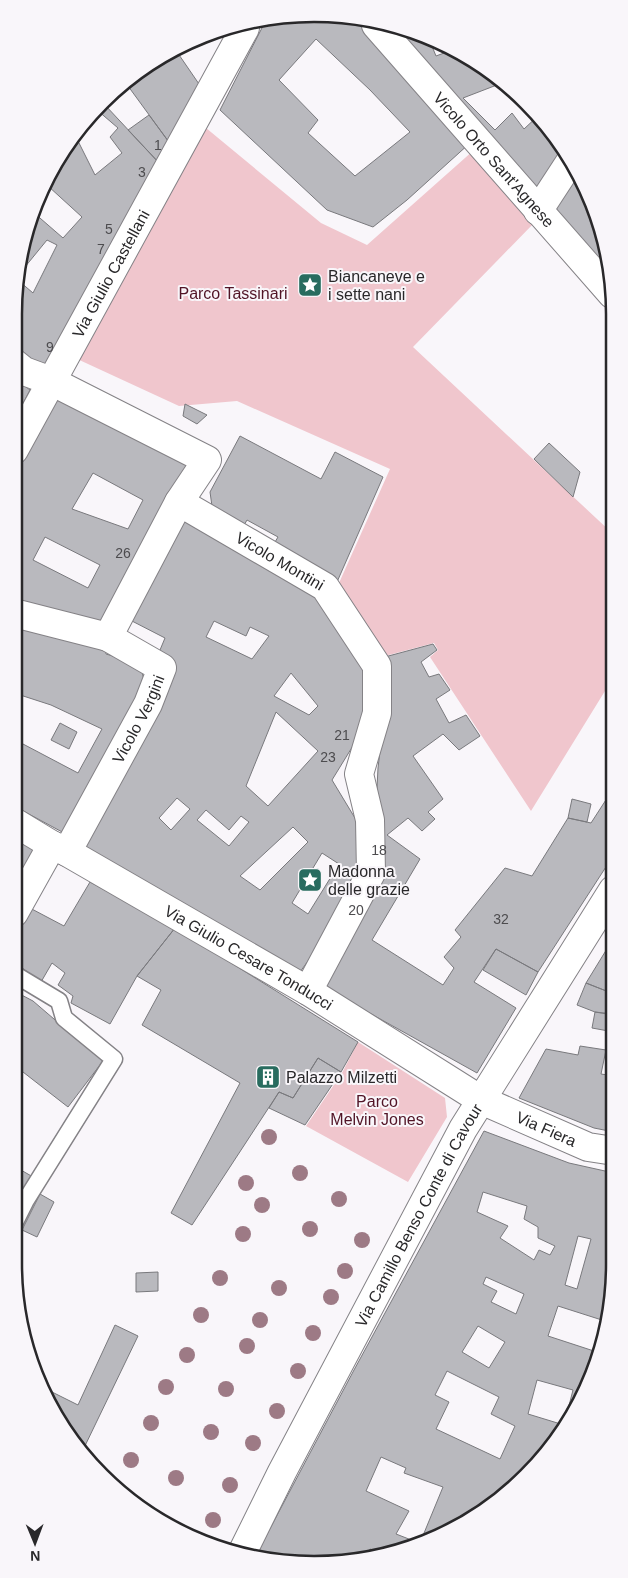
<svg xmlns="http://www.w3.org/2000/svg" width="628" height="1578" font-family="Arial,sans-serif">
	<style>
		.green { fill: #f0c6cd }
		.building { fill: #b9b9be; stroke: #79797d; fill-rule: evenodd }
		.lines { fill: none; stroke-linecap: round; stroke-linejoin: round }
		.lane-casing { stroke: #848286; stroke-width: 19 }
		.street-casing { stroke: #848286; stroke-width: 30 }
		.lane { stroke: #fff; stroke-width: 16 }
		.street { stroke: #fff; stroke-width: 28 }
		.tree { fill: #9d7a85 }
		.labels { text-anchor: middle; dominant-baseline: central; stroke-width: 4; stroke-linejoin: round; paint-order: stroke }
		.number-label { font-size: 14px; fill: #4d4c4f }
		.street-label { font-size: 16px; fill: #29282a; stroke: #f9f6fa }
		.poi-label { font-size: 16px; fill: #29282a; stroke: #f9f6fa; text-anchor: start }
		.park-label { font-size: 16px; fill: #511426; stroke: #f9f6fa }
		.rim { fill: none; stroke: #29282a; stroke-width: 2.5 }
	</style>
	<rect width="100%" height="100%" fill="#f9f6fa"/>
	<path class="green" d="M 200,123 L 321,223 L 367,245 L 474,150 L 535,222 L 413,347 L 612,533 L 613,678 L 531,811 L 430,657 L 438,650 L 434,643 L 381,657 L 339,583 L 390,469 L 237,401 L 179,406 L 75,358 Z
		M 358,1042 L 445,1098 L 447,1117 L 408,1182 L 306,1126 L 342,1073 Z"/>
	<path class="building" d="M 294,14 L 364,24 L 470,143 L 407,200 L 373,227 L 327,210 L 220,110 L 265,22 ZM 316,39 L 370,90 L 410,132 L 355,176 L 308,133 L 318,120 L 279,80 Z
		M 387,27 L 410,30 L 429,39 L 436,56 L 452,50 L 481,64 L 502,83 L 463,98 L 495,130 L 512,113 L 524,129 L 539,115 L 540,116 L 565,154 L 541,194 Z
		M 175,49 L 199,84 L 174,149 L 128,86 Z
		M 116,95 L 117,96 L 105,105 L 161,165 L 49,375 L 14,352 L 14,314 L 19,281 L 33,293 L 57,245 L 47,240 L 20,273 L 26,237 L 28,235 L 27,234 L 30,218 L 33,212 L 63,238 L 82,217 L 48,186 L 76,137 L 95,175 L 122,153 L 110,137 L 118,128 L 97,110 Z
		M 149,115 L 174,149 L 161,165 L 128,130 Z
		M 577,172 L 583,181 L 611,271 L 554,213 Z
		M 14,378 L 30,390 L 14,421 Z
		M 54,389 L 191,464 L 103,625 L 14,605 L 14,468 ZM 93,473 L 143,500 L 128,529 L 72,509 ZM 45,537 L 100,565 L 88,588 L 33,560 Z
		M 185,404 L 207,415 L 197,424 L 183,416 Z
		M 240,436 L 321,479 L 335,452 L 383,477 L 337,582 L 272,547 L 278,537 L 247,520 L 239,534 L 214,520 L 210,492 Z
		M 549,443 L 580,472 L 573,497 L 534,459 Z
		M 185,513 L 318,595 L 373,677 L 359,736 L 332,780 L 361,828 L 362,879 L 337,921 L 300,972 L 77,845 L 171,660 L 160,650 L 165,638 L 130,620 ZM 214,621 L 246,636 L 250,627 L 269,636 L 252,659 L 206,637 ZM 291,673 L 318,706 L 309,715 L 274,696 ZM 276,712 L 318,751 L 268,806 L 246,786 ZM 177,798 L 190,809 L 171,830 L 159,818 ZM 206,810 L 229,830 L 241,816 L 249,822 L 229,846 L 197,820 ZM 293,827 L 308,842 L 260,890 L 240,876 ZM 322,853 L 339,864 L 308,914 L 292,903 Z
		M 14,623 L 105,643 L 106,654 L 140,664 L 144,680 L 125,731 L 64,833 L 14,806 L 14,749 L 18,752 L 23,744 L 78,773 L 102,729 L 51,705 L 14,693 Z
		M 433,644 L 437,650 L 421,662 L 429,677 L 439,674 L 450,690 L 436,699 L 449,723 L 466,715 L 480,736 L 459,750 L 443,734 L 413,756 L 443,799 L 428,812 L 435,819 L 422,831 L 408,818 L 387,835 L 420,859 L 372,940 L 443,985 L 454,968 L 444,957 L 461,937 L 455,930 L 505,868 L 532,876 L 568,818 L 591,823 L 613,789 L 613,856 L 538,972 L 496,949 L 474,982 L 516,1008 L 477,1073 L 321,986 L 376,808 L 378,768 L 386,701 L 381,658 Z
		M 60,723 L 77,732 L 69,749 L 51,740 Z
		M 572,799 L 591,804 L 587,822 L 568,818 Z
		M 14,834 L 36,846 L 14,889 Z
		M 90,882 L 175,928 L 137,976 L 110,1024 L 71,1003 L 73,996 L 58,985 L 65,973 L 52,963 L 41,982 L 14,962 L 14,932 L 28,907 L 64,926 Z
		M 175,928 L 358,1042 L 341,1072 L 318,1058 L 293,1098 L 279,1092 L 192,1225 L 171,1213 L 240,1083 L 142,1025 L 161,990 L 137,976 Z
		M 613,939 L 614,994 L 586,983 Z
		M 496,949 L 538,972 L 526,995 L 483,970 Z
		M 586,983 L 614,994 L 613,1015 L 595,1012 L 577,1005 Z
		M 14,991 L 33,1001 L 103,1061 L 68,1107 L 14,1065 Z
		M 595,1012 L 614,1014 L 614,1032 L 592,1028 Z
		M 580,1046 L 606,1050 L 601,1074 L 614,1076 L 614,1132 L 594,1128 L 519,1098 L 546,1049 L 578,1055 Z
		M 318,1058 L 341,1072 L 305,1125 L 269,1108 L 279,1092 L 293,1098 Z
		M 484,1131 L 569,1163 L 614,1173 L 614,1264 L 605,1321 L 558,1306 L 548,1336 L 600,1353 L 598,1360 L 564,1425 L 573,1390 L 537,1380 L 528,1414 L 564,1425 L 552,1447 L 481,1514 L 422,1538 L 443,1487 L 404,1473 L 406,1468 L 381,1457 L 366,1491 L 409,1511 L 396,1534 L 414,1541 L 384,1554 L 370,1549 L 366,1559 L 275,1562 L 256,1555 L 354,1370 ZM 483,1192 L 527,1206 L 524,1219 L 538,1227 L 538,1238 L 555,1246 L 550,1255 L 539,1250 L 534,1260 L 500,1238 L 508,1226 L 477,1212 ZM 578,1236 L 591,1239 L 577,1289 L 565,1285 ZM 486,1277 L 524,1294 L 516,1314 L 491,1302 L 497,1291 L 483,1284 ZM 478,1326 L 505,1342 L 489,1368 L 462,1352 ZM 447,1371 L 499,1397 L 491,1414 L 515,1426 L 500,1459 L 436,1429 L 449,1402 L 435,1395 Z
		M 14,1166 L 33,1177 L 14,1207 Z
		M 40,1194 L 54,1202 L 37,1237 L 22,1230 Z
		M 158,1272 L 158,1291 L 136,1292 L 136,1273 Z
		M 115,1325 L 138,1336 L 82,1452 L 46,1389 L 78,1405 Z"/>
	<g class="lines">
		<defs>
			<path id="lane" d="M 14,974 L 59,1001 L 64,1018 L 114,1059 L 26,1200 L 14,1224"/>
			<g id="street">
				<path id="s1" d="M 376,25 L 612,294"/>
				<path d="M 538,211 L 570,162"/>
				<path id="s2" d="M 14,363 L 24,371 L 51,381 L 207,460 L 179,502 L 325,587 L 377,666 L 377,713 L 359,774 L 370,820 L 371,873 L 308,991"/>
				<path id="s3" d="M 14,450 L 245,28"/>
				<path d="M 14,613 L 108,637"/>
				<path id="s4" d="M 14,822 L 52,845 L 67,852 L 308,991 L 481,1100 L 588,1147 L 614,1151"/>
				<path id="s5" d="M 67,852 L 148,704 L 162,668 L 108,637 L 179,502"/>
				<path d="M 14,913 L 52,845"/>
				<path id="s6" d="M 243,1551 L 282,1472 L 463,1129 L 613,890"/>
			</g>
		</defs>
		<use href="#lane" class="lane-casing"/>
		<use href="#street" class="street-casing"/>
		<use href="#lane" class="lane"/>
		<use href="#street" class="street"/>
	</g>
	<g class="tree">
		<circle cx="269" cy="1137" r="8"/>
		<circle cx="300" cy="1173" r="8"/>
		<circle cx="246" cy="1183" r="8"/>
		<circle cx="339" cy="1199" r="8"/>
		<circle cx="262" cy="1205" r="8"/>
		<circle cx="310" cy="1229" r="8"/>
		<circle cx="243" cy="1234" r="8"/>
		<circle cx="362" cy="1240" r="8"/>
		<circle cx="345" cy="1271" r="8"/>
		<circle cx="220" cy="1278" r="8"/>
		<circle cx="279" cy="1288" r="8"/>
		<circle cx="331" cy="1297" r="8"/>
		<circle cx="201" cy="1315" r="8"/>
		<circle cx="260" cy="1320" r="8"/>
		<circle cx="313" cy="1333" r="8"/>
		<circle cx="247" cy="1346" r="8"/>
		<circle cx="187" cy="1355" r="8"/>
		<circle cx="298" cy="1371" r="8"/>
		<circle cx="166" cy="1387" r="8"/>
		<circle cx="226" cy="1389" r="8"/>
		<circle cx="277" cy="1411" r="8"/>
		<circle cx="151" cy="1423" r="8"/>
		<circle cx="211" cy="1432" r="8"/>
		<circle cx="253" cy="1443" r="8"/>
		<circle cx="131" cy="1460" r="8"/>
		<circle cx="176" cy="1478" r="8"/>
		<circle cx="230" cy="1485" r="8"/>
		<circle cx="213" cy="1520" r="8"/>
	</g>
	<defs>
		<symbol id="sight-square" viewBox="-11 -11 22 22"><rect x="-9" y="-9" width="18" height="18" rx="4" fill="#286c5f" stroke="#f9f6fa"/><path d="M0-6L1.8-2.2L6-1.7L2.9 1.2L3.7 5.4L0 3.3L-3.7 5.4L-2.9 1.2L-6-1.7L-1.8-2.2Z" fill="#fff"/></symbol>
		<symbol id="building-square" viewBox="-11 -11 22 22"><rect x="-9" y="-9" width="18" height="18" rx="4" fill="#286c5f" stroke="#f9f6fa"/><path d="M-4-6H4V6H1V3H-1V6H-4ZM-2.5-4.3h1.7v1.8h-1.7ZM.8-4.3h1.7v1.8H.8ZM-2.5-1h1.7V.8h-1.7ZM.8-1h1.7V.8H.8Z" fill="#fff"/></symbol>
	</defs>
	<g fill-rule="evenodd">
		<use href="#sight-square" x="296" y="271" width="28" height="28"/>
		<use href="#sight-square" x="296" y="866" width="28" height="28"/>
		<use href="#building-square" x="254" y="1063" width="28" height="28"/>
	</g>
	<g class="labels">
		<g class="number-label">
			<text x="158" y="145">1</text>
			<text x="142" y="172">3</text>
			<text x="109" y="229">5</text>
			<text x="101" y="249">7</text>
			<text x="50" y="347">9</text>
			<text x="123" y="553">26</text>
			<text x="342" y="735">21</text>
			<text x="328" y="757">23</text>
			<text x="379" y="850">18</text>
			<text x="356" y="910">20</text>
			<text x="501" y="919">32</text>
		</g>
		<g class="street-label">
			<text stroke="none"><textPath href="#s1" startOffset="179">Vicolo Orto Sant'Agnese</textPath></text>
			<text stroke="none"><textPath href="#s3" startOffset="201">Via Giulio Castellani</textPath></text>
			<text stroke="none"><textPath href="#s2" startOffset="384">Vicolo Montini</textPath></text>
			<text stroke="none"><textPath href="#s5" startOffset="151">Vicolo Vergini</textPath></text>
			<text stroke="none"><textPath href="#s4" startOffset="271">Via Giulio Cesare Tonducci</textPath></text>
			<text stroke="none"><textPath href="#s4" startOffset="615">Via Fiera</textPath></text>
			<text stroke="none"><textPath href="#s6" startOffset="379">Via Camillo Benso Conte di Cavour</textPath></text>
		</g>
		<g class="poi-label">
			<text x="328" y="276">Biancaneve e<tspan x="328" dy="18">i sette nani</tspan></text>
			<text x="328" y="871">Madonna<tspan x="328" dy="18">delle grazie</tspan></text>
			<text x="286" y="1077">Palazzo Milzetti</text>
		</g>
		<g class="park-label">
			<text x="233" y="293">Parco Tassinari</text>
			<text x="377" y="1101">Parco<tspan x="377" dy="18">Melvin Jones</tspan></text>
		</g>
	</g>
	<path d="M0 0H628V1578H0ZM314 22H314A292 292 0 0 1 606 314V1264A292 292 0 0 1 314 1556H314A292 292 0 0 1 22 1264V314A292 292 0 0 1 314 22Z" fill="#f9f6fa" fill-rule="evenodd"/>
	<path class="rim" d="M314 22H314A292 292 0 0 1 606 314V1264A292 292 0 0 1 314 1556H314A292 292 0 0 1 22 1264V314A292 292 0 0 1 314 22Z"/>
	<g transform="translate(35 1543) rotate(179)" stroke="#f9f6fa" stroke-width="4" paint-order="stroke">
	<path d="M0-4L9 19L0 12L-9 19Z" fill="#29282a"/>
	<text y="-8" font-size="14" font-weight="bold" text-anchor="middle" fill="#29282a">N</text>
	</g>
</svg>
